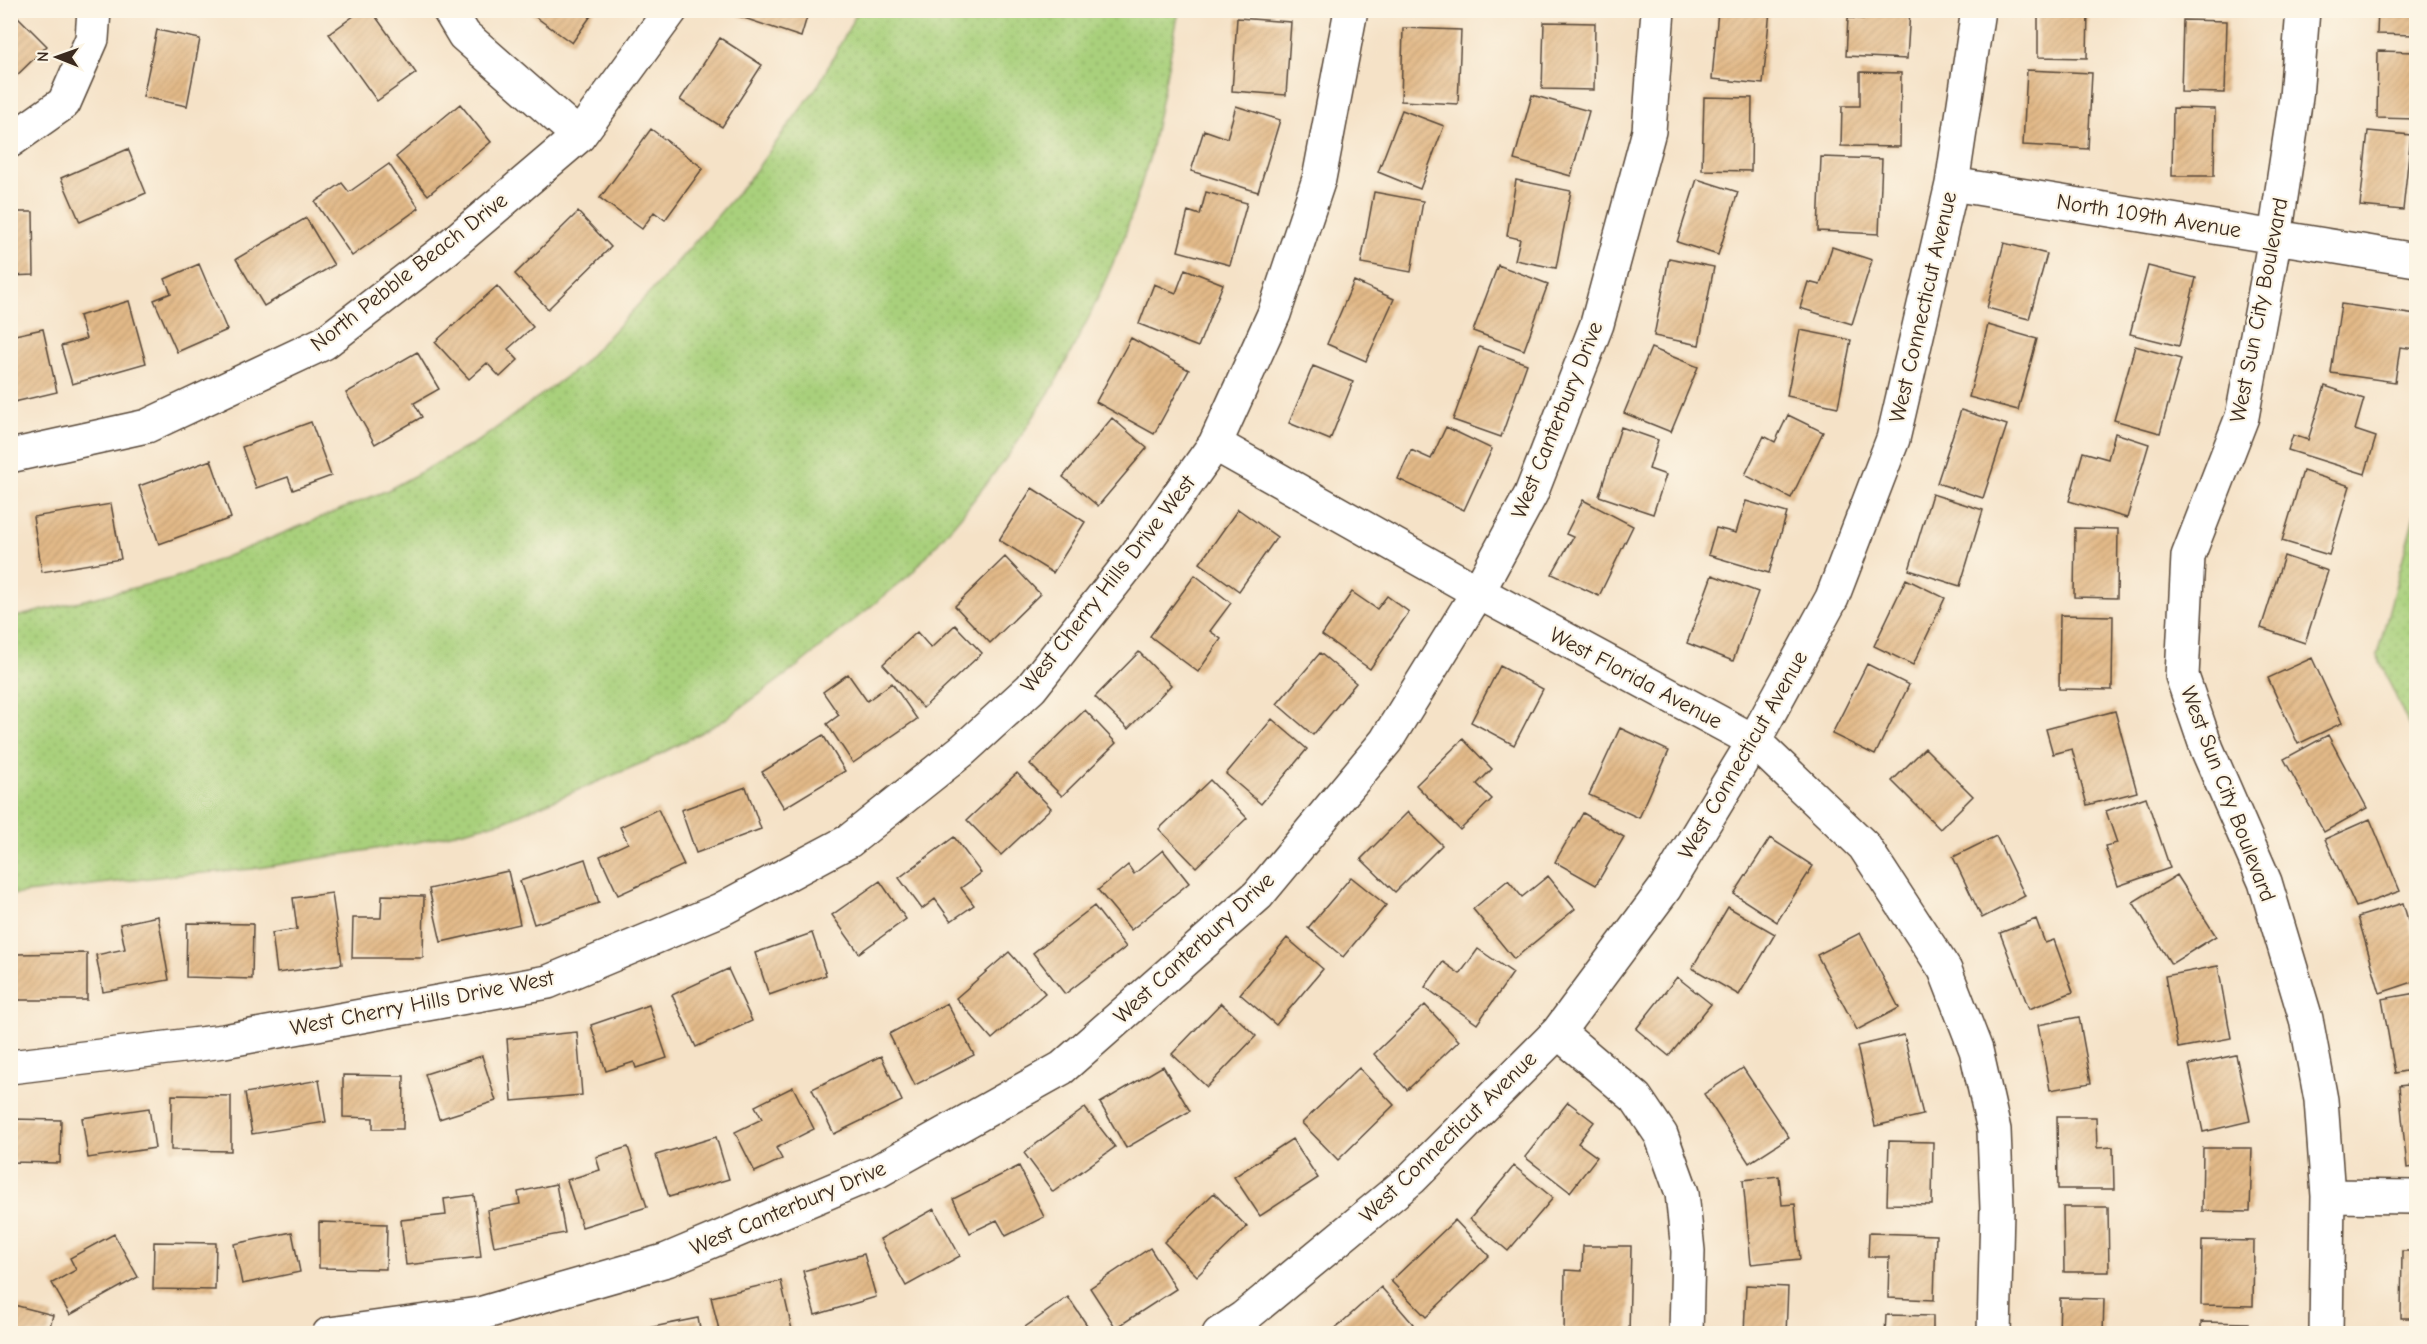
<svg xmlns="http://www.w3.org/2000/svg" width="2427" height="1344" font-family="'Comic Neue',sans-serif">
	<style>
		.grass { fill: url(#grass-dots); stroke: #727d4c; stroke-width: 1.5 }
		.building { fill: url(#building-hatch) }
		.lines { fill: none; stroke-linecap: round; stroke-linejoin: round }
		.minor-casing { stroke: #574637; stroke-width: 36 }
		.minor { stroke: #fff; stroke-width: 33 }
		.labels { text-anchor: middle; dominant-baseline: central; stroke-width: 4.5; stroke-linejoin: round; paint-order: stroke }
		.street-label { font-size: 22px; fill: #3b2a1e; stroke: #fcf5e5 }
	</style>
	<defs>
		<pattern id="grass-dots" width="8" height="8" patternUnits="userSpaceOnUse" patternTransform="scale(1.5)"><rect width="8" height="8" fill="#a9d07b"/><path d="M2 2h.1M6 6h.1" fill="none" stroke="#92b36a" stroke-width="1.8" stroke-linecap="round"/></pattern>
		<pattern id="building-hatch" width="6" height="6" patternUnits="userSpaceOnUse" patternTransform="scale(1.5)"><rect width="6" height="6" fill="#e2b988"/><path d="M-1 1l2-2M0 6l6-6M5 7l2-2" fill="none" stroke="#c39f75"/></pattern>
	</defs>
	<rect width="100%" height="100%" fill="#fcf5e5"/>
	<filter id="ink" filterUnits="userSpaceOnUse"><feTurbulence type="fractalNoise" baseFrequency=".0167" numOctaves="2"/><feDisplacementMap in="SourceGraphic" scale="12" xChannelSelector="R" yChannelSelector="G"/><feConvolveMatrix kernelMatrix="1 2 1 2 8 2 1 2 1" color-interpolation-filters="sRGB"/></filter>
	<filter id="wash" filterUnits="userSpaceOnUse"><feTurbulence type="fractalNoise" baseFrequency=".008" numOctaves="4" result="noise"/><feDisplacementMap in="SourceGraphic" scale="24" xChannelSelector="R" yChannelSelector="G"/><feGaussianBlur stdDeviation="1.35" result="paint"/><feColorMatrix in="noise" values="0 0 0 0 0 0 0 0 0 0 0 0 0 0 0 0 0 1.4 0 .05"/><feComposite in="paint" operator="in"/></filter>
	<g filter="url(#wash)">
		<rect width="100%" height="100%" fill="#f5e2c7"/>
		<path class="grass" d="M 858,11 L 1179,11 L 1150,156 L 1124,238 L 1091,313 L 1054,385 L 1010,453 L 961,516 L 911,574 L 790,672 L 721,722 L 647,761 L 504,821 L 418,842 L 252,869 L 166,876 L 11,895 L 11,618 L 174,578 L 388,490 L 480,440 L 579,367 L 658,284 L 747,182 L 819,84 Z
			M 2416,509 L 2416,741 L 2377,655 Z"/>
		<g id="blocks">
			<path class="building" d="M 362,10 L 371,10 L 416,73 L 377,101 L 329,34 Z
				M 526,10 L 595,10 L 572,43 Z
				M 740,10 L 809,10 L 801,37 L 738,16 Z
				M 1718,10 L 1770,10 L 1763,84 L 1712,79 Z
				M 1864,10 L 1910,10 L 1907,59 L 1846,56 L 1848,18 L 1864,19 Z
				M 2038,10 L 2088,10 L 2087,58 L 2038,57 Z
				M 2378,10 L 2416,10 L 2416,35 L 2377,34 Z
				M 13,12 L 47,46 L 10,82 L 10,14 Z
				M 1237,18 L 1291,22 L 1286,95 L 1232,91 Z
				M 2183,20 L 2227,21 L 2225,93 L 2181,92 Z
				M 1544,22 L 1595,23 L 1594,90 L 1542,89 Z
				M 1403,28 L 1461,30 L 1458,104 L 1401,101 Z
				M 157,30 L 200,39 L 187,106 L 143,97 Z
				M 720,38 L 762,65 L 722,127 L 680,100 Z
				M 2378,51 L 2416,52 L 2416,119 L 2377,118 Z
				M 2027,70 L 2092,73 L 2088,149 L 2023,145 Z
				M 1860,72 L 1901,73 L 1900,147 L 1841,146 L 1842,106 L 1860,106 Z
				M 1532,95 L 1589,111 L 1571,176 L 1514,160 Z
				M 1704,97 L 1752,98 L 1751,171 L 1702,170 Z
				M 460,104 L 491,142 L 428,195 L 396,157 Z
				M 1236,106 L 1280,120 L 1258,192 L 1191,171 L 1204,130 L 1227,138 Z
				M 2173,108 L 2215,109 L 2214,176 L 2172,176 Z
				M 1402,110 L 1444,126 L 1420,189 L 1378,172 Z
				M 651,129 L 703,168 L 665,220 L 654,212 L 642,229 L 600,198 Z
				M 2368,131 L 2411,135 L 2403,210 L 2360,206 Z
				M 128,149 L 146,193 L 80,222 L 61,178 Z
				M 1821,157 L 1882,159 L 1879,234 L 1818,231 Z
				M 389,164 L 419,208 L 352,256 L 315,202 L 342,183 L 349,192 Z
				M 1697,179 L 1738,192 L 1718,255 L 1677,242 Z
				M 1516,180 L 1571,191 L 1556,268 L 1515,260 L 1520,239 L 1507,236 Z
				M 1206,192 L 1247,203 L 1230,265 L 1178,251 L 1188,211 L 1200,215 Z
				M 1374,192 L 1423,201 L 1411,272 L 1361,263 Z
				M 10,212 L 33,212 L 34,275 L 10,276 Z
				M 578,212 L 611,247 L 548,309 L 515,274 Z
				M 306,218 L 334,265 L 264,306 L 236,259 Z
				M 2004,243 L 2047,254 L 2029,319 L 1987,308 Z
				M 1832,247 L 1872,260 L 1852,324 L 1800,308 L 1808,282 L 1820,285 Z
				M 1669,258 L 1714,267 L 1699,345 L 1654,336 Z
				M 199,264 L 227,330 L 177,352 L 154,300 L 171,293 L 165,279 Z
				M 1498,265 L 1548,284 L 1524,350 L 1473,331 Z
				M 2148,266 L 2196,278 L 2179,346 L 2130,334 Z
				M 1185,269 L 1223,284 L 1198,347 L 1139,324 L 1154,284 L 1176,293 Z
				M 1354,281 L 1394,299 L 1366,361 L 1327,344 Z
				M 497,286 L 533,327 L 508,349 L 518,360 L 500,377 L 487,363 L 469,379 L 435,342 Z
				M 129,301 L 146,363 L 72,384 L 61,346 L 86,339 L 79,316 Z
				M 2341,304 L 2416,315 L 2416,349 L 2400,347 L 2395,382 L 2331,373 Z
				M 1988,325 L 2037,339 L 2018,410 L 1969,397 Z
				M 43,329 L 57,392 L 10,403 L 10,336 Z
				M 1800,330 L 1851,340 L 1838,407 L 1787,396 Z
				M 1131,338 L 1189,370 L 1154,434 L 1096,402 Z
				M 2135,346 L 2181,359 L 2160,433 L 2114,420 Z
				M 1479,347 L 1527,364 L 1501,437 L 1453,420 Z
				M 1651,348 L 1698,367 L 1671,432 L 1624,413 Z
				M 417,352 L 439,389 L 414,403 L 422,417 L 375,444 L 346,393 Z
				M 1313,366 L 1353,382 L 1330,440 L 1289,423 Z
				M 2325,386 L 2364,399 L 2355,430 L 2376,437 L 2365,474 L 2288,450 L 2293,435 L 2308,440 Z
				M 1961,410 L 2007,425 L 1983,498 L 1937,483 Z
				M 1788,415 L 1823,432 L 1791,498 L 1745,475 L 1764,436 L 1775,442 Z
				M 1112,418 L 1147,448 L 1098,506 L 1063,477 Z
				M 311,422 L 331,476 L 293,490 L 288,477 L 256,488 L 242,447 Z
				M 1446,427 L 1492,449 L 1464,510 L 1398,479 L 1411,450 L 1431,459 Z
				M 1621,427 L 1658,440 L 1649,469 L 1666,475 L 1653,514 L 1599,496 Z
				M 2115,433 L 2149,444 L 2127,518 L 2069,501 L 2083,452 L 2108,459 Z
				M 211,460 L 231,518 L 159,544 L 139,486 Z
				M 2303,471 L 2350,486 L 2329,555 L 2282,541 Z
				M 1032,488 L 1085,522 L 1053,573 L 999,540 Z
				M 1932,494 L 1983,510 L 1960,586 L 1909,570 Z
				M 1583,500 L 1633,526 L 1599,596 L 1552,574 L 1573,537 L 1566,534 Z
				M 1746,501 L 1787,513 L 1769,573 L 1708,555 L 1716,528 L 1736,533 Z
				M 111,504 L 121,559 L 42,572 L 33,517 Z
				M 1238,509 L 1277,537 L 1239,591 L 1200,563 Z
				M 2075,528 L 2118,529 L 2117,598 L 2074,597 Z
				M 2284,556 L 2328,571 L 2305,643 L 2261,628 Z
				M 1005,557 L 1040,594 L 990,643 L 955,606 Z
				M 1195,575 L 1231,603 L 1210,631 L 1221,639 L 1198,672 L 1150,636 Z
				M 1712,575 L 1758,592 L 1733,661 L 1687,643 Z
				M 1906,579 L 1945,598 L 1913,665 L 1874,646 Z
				M 1352,592 L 1377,609 L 1387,596 L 1409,612 L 1370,669 L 1322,635 Z
				M 2060,615 L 2113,616 L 2112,690 L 2059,689 Z
				M 955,625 L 982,653 L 923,708 L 883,664 L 917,632 L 931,648 Z
				M 1139,652 L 1171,685 L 1128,729 L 1095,697 Z
				M 1320,653 L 1356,683 L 1313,735 L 1277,704 Z
				M 2312,658 L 2342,723 L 2298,744 L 2268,678 Z
				M 1867,664 L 1909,685 L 1875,755 L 1832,734 Z
				M 1500,666 L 1543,689 L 1514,745 L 1471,722 Z
				M 848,674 L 867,701 L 892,683 L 917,719 L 853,763 L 827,724 L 839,715 L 823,692 Z
				M 1085,710 L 1116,743 L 1062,796 L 1030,764 Z
				M 2115,711 L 2137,792 L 2087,805 L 2072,749 L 2053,754 L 2046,729 Z
				M 1272,719 L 1307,749 L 1261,804 L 1226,774 Z
				M 1620,728 L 1669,751 L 1639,818 L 1589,795 Z
				M 823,735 L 845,771 L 784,808 L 762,772 Z
				M 2328,735 L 2367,808 L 2324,832 L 2284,759 Z
				M 1463,739 L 1492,769 L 1477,784 L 1492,799 L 1460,830 L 1416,785 Z
				M 1925,748 L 1973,796 L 1940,829 L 1892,781 Z
				M 1017,773 L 1051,808 L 1001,855 L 967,820 Z
				M 1210,780 L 1247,818 L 1196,867 L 1159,829 Z
				M 746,787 L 761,829 L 696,853 L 681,810 Z
				M 2146,797 L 2170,868 L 2118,886 L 2105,846 L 2117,843 L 2106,811 Z
				M 658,809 L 684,865 L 618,895 L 600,856 L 628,843 L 620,827 Z
				M 1408,812 L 1442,845 L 1395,892 L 1361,859 Z
				M 1583,813 L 1624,837 L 1596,885 L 1555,862 Z
				M 2370,819 L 2400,891 L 2356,907 L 2325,839 Z
				M 1996,836 L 2025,896 L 1982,918 L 1953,857 Z
				M 954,837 L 981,873 L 961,888 L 974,905 L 951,921 L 935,899 L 922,909 L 899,878 Z
				M 1770,838 L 1813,866 L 1777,922 L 1734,894 Z
				M 1163,850 L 1189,883 L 1131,930 L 1098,890 L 1128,865 L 1134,874 Z
				M 585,859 L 599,903 L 534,924 L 520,881 Z
				M 508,871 L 520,924 L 441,942 L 429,889 Z
				M 2177,875 L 2216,936 L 2171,964 L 2133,902 Z
				M 1548,876 L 1575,909 L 1514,959 L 1473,909 L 1508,880 L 1522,897 Z
				M 1351,877 L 1386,905 L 1343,957 L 1308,928 Z
				M 880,881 L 906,919 L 859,953 L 832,915 Z
				M 332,893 L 342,964 L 277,973 L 272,933 L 297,929 L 293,898 Z
				M 382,895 L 424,896 L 423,958 L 352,958 L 353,918 L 381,918 Z
				M 2403,903 L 2416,947 L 2416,981 L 2380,993 L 2358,917 Z
				M 1094,906 L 1126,947 L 1065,994 L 1033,953 Z
				M 1728,907 L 1775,934 L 1739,995 L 1692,968 Z
				M 158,916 L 169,980 L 103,992 L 96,955 L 125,949 L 120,924 Z
				M 2036,919 L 2045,943 L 2054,940 L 2073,992 L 2029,1009 L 2000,933 Z
				M 187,923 L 253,924 L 252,979 L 186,977 Z
				M 812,933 L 826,975 L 769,995 L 755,953 Z
				M 1860,933 L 1899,1008 L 1857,1030 L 1817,955 Z
				M 1287,938 L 1323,969 L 1276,1025 L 1240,994 Z
				M 1478,949 L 1513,973 L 1477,1024 L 1425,987 L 1443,962 L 1460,974 Z
				M 1009,952 L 1045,993 L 992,1039 L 956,998 Z
				M 87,953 L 87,1000 L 14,1000 L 14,954 Z
				M 2218,966 L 2231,1038 L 2178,1048 L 2165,976 Z
				M 728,969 L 752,1021 L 696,1047 L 672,995 Z
				M 1677,977 L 1711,1004 L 1669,1056 L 1636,1029 Z
				M 2416,993 L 2416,1069 L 2395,1073 L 2382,999 Z
				M 947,1003 L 974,1055 L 915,1085 L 889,1034 Z
				M 1221,1003 L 1256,1036 L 1207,1087 L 1172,1054 Z
				M 649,1005 L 667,1058 L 636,1068 L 634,1062 L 606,1071 L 591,1025 Z
				M 1425,1005 L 1459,1041 L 1407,1090 L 1374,1054 Z
				M 2079,1017 L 2091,1083 L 2050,1090 L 2038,1025 Z
				M 577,1032 L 582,1095 L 512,1101 L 507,1039 Z
				M 1904,1035 L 1923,1115 L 1875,1126 L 1857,1046 Z
				M 2236,1055 L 2250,1121 L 2203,1132 L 2189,1065 Z
				M 482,1056 L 496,1101 L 439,1119 L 425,1074 Z
				M 881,1056 L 902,1101 L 834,1134 L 812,1089 Z
				M 1163,1066 L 1190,1111 L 1126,1148 L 1100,1103 Z
				M 1359,1068 L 1394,1105 L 1338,1160 L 1302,1123 Z
				M 1743,1068 L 1789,1137 L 1749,1163 L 1704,1094 Z
				M 343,1075 L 404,1076 L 403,1129 L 373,1129 L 373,1118 L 343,1117 Z
				M 319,1080 L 326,1122 L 252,1134 L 245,1093 Z
				M 2416,1084 L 2416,1167 L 2407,1168 L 2399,1086 Z
				M 793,1087 L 814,1129 L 776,1148 L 782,1159 L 755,1172 L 735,1132 L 762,1119 L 755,1106 Z
				M 172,1095 L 231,1096 L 231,1151 L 171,1150 Z
				M 1568,1102 L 1594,1122 L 1578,1143 L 1597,1157 L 1570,1192 L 1525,1157 Z
				M 149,1108 L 155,1148 L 88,1158 L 82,1118 Z
				M 1085,1108 L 1115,1147 L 1053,1192 L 1024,1153 Z
				M 2057,1117 L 2096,1117 L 2097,1148 L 2113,1147 L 2114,1189 L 2058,1189 Z
				M 10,1119 L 61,1120 L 60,1163 L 10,1162 Z
				M 716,1137 L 729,1179 L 669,1197 L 656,1155 Z
				M 1292,1139 L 1318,1178 L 1260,1216 L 1234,1177 Z
				M 1889,1141 L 1933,1142 L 1932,1205 L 1887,1204 Z
				M 628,1147 L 647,1207 L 582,1227 L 567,1180 L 600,1170 L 596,1157 Z
				M 2203,1148 L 2252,1148 L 2250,1212 L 2202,1211 Z
				M 1019,1166 L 1044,1217 L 1006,1236 L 997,1220 L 970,1233 L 953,1199 Z
				M 1514,1166 L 1553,1198 L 1508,1251 L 1470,1219 Z
				M 1779,1176 L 1782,1205 L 1795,1204 L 1800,1259 L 1751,1264 L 1743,1180 Z
				M 556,1184 L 565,1233 L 494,1246 L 487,1210 L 520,1204 L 518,1192 Z
				M 1214,1193 L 1247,1227 L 1197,1276 L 1164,1242 Z
				M 474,1195 L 481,1257 L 406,1265 L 401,1220 L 446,1215 L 444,1199 Z
				M 2063,1207 L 2108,1207 L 2109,1272 L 2064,1272 Z
				M 934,1209 L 960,1256 L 906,1286 L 880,1239 Z
				M 1455,1220 L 1489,1256 L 1426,1317 L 1391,1281 Z
				M 319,1222 L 387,1224 L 386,1269 L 319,1268 Z
				M 292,1232 L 300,1272 L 242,1284 L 234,1244 Z
				M 1869,1233 L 1936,1235 L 1934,1300 L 1888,1298 L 1889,1257 L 1868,1257 Z
				M 114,1234 L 138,1277 L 70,1315 L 52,1283 L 76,1270 L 70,1258 Z
				M 2202,1240 L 2254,1241 L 2253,1306 L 2201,1305 Z
				M 154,1242 L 216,1243 L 215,1290 L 153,1289 Z
				M 1583,1246 L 1631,1246 L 1629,1334 L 1564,1334 L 1565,1270 L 1582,1271 Z
				M 1150,1248 L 1176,1289 L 1116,1328 L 1090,1288 Z
				M 2402,1251 L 2416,1251 L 2416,1318 L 2401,1318 Z
				M 864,1254 L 876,1297 L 815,1315 L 803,1271 Z
				M 781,1281 L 793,1334 L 720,1334 L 711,1297 Z
				M 1746,1285 L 1788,1287 L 1786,1334 L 1744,1334 Z
				M 1381,1287 L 1413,1324 L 1402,1334 L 1329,1334 Z
				M 1068,1297 L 1093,1334 L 1015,1334 Z
				M 2060,1298 L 2104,1299 L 2103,1334 L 2059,1334 Z
				M 10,1304 L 53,1315 L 48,1334 L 10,1334 Z
				M 1886,1315 L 1933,1316 L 1933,1334 L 1885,1334 Z
				M 698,1318 L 701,1334 L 628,1334 L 628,1332 Z
				M 2201,1322 L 2248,1323 L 2247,1334 L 2201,1334 Z"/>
		</g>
	</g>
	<g filter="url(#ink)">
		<use href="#blocks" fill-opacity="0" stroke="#574637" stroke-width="1.5"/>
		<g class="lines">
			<defs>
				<path id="minor" d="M 449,10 L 464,35 L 579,136
					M 2303,10 L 2296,97 L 2275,237 L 2242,417 L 2188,556 L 2182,676 L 2207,749 L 2265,882 L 2306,1019 L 2321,1100 L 2328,1196 L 2326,1334
					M 10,141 L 64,103 L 92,39 L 94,10
					M 1952,184 L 2416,260
					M 1215,444 L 1478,592 L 1754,741 L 1864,846 L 1945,970 L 1976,1050 L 1994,1130 L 1997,1209 L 1994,1334
					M 10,456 L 147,426 L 324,343 L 445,250 L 579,136 L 671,10
					M 1558,1032 L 1636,1098 L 1661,1135 L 1682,1193 L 1688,1251 L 1686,1334
					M 10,1067 L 224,1041 L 548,982 L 720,910 L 849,841 L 963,750 L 1031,688 L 1136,555 L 1215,444 L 1274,314 L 1319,179 L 1351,10
					M 2328,1196 L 2416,1197
					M 329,1334 L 479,1314 L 667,1260 L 878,1171 L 1062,1068 L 1258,895 L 1386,741 L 1478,592 L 1531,494 L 1597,324 L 1649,131 L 1658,10
					M 1219,1334 L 1243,1318 L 1411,1179 L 1558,1032 L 1665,888 L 1754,741 L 1832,598 L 1893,439 L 1952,184 L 1978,10"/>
			</defs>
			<use href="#minor" class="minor-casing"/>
			<use href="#minor" class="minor"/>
		</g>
	</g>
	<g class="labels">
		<g class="street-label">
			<text transform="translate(2149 216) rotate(9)">North 109th Avenue</text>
			<text transform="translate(409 272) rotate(-38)">North Pebble Beach Drive</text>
			<text transform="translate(1923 307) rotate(-77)">West Connecticut Avenue</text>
			<text transform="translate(2259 310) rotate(-79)">West Sun City Boulevard</text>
			<text transform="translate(1557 420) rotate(-68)">West Canterbury Drive</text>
			<text transform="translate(1108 584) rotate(-52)">West Cherry Hills Drive West</text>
			<text transform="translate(1636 678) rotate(28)">West Florida Avenue</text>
			<text transform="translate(1743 755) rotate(-60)">West Connecticut Avenue</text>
			<text transform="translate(2228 794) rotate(69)">West Sun City Boulevard</text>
			<text transform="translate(1194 948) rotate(-43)">West Canterbury Drive</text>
			<text transform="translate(422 1003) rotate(-11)">West Cherry Hills Drive West</text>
			<text transform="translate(1448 1137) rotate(-44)">West Connecticut Avenue</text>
			<text transform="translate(788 1208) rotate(-23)">West Canterbury Drive</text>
		</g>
	</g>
	<rect width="2427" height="1344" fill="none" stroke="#fcf5e5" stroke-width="36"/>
	<g transform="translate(57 57) rotate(271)" stroke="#fcf5e5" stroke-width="4.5" paint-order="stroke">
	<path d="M0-4.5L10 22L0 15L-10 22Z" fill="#3b2a1e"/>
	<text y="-9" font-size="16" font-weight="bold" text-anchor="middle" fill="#3b2a1e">N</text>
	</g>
</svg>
